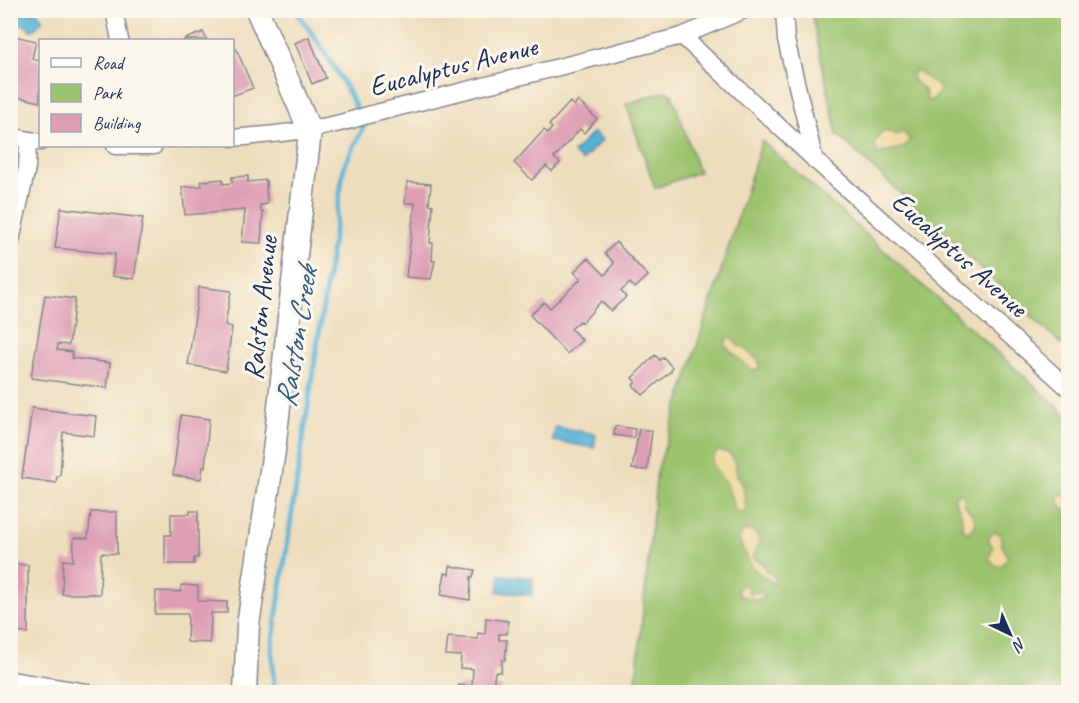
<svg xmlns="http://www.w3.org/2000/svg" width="1079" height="703" font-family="Caveat,sans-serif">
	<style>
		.green { fill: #9dc36e; stroke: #5c7966; stroke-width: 1.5 }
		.sand { fill: #eeda9e; stroke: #84847e; stroke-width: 1.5 }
		.water { fill: #57b1d5; stroke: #39709a; stroke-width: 1.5 }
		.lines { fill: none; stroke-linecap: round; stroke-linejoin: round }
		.stream { stroke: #57b1d5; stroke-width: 5 }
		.building { fill: #de9fb5 }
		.lane-casing { stroke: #84868d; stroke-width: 10 }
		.street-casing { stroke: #84868d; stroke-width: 19 }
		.secondary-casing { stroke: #84868d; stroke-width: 25 }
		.lane { stroke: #fff; stroke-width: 8 }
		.street { stroke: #fff; stroke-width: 16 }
		.secondary { stroke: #fff; stroke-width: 22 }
		.labels { text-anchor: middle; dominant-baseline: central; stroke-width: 6; stroke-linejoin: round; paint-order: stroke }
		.street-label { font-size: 28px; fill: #1b2f5e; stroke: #fbf7ec }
		.water-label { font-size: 30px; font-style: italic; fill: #305c88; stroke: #fbf7ec }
	</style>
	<rect width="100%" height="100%" fill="#fbf7ec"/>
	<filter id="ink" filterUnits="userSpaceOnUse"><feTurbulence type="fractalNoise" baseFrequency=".0167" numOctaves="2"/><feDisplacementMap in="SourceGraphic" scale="12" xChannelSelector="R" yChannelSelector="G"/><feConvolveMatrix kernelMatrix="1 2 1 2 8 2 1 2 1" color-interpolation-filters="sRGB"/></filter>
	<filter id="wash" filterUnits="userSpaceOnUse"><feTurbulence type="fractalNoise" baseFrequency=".008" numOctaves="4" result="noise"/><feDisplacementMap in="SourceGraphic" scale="24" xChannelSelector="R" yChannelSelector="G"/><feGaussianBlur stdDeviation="1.35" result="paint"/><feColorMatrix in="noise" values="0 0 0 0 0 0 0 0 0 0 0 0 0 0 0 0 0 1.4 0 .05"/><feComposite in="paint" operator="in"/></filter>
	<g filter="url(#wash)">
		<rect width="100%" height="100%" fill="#eeddbc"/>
		<path class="green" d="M 811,11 L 1068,11 L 1068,350 L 837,134 Z
			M 666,91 L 672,95 L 699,172 L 655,188 L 626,104 Z
			M 762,141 L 1068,416 L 1068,692 L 635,692 L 657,472 Z"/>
		<path class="sand" d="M 916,70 L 940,88 L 940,92 L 931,101 L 927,100 L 925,91 L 913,80 L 912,74 Z
			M 882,132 L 891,132 L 897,135 L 903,132 L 910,139 L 904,147 L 878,154 L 874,144 Z
			M 727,338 L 733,339 L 738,346 L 744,347 L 751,355 L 758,359 L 760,368 L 752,370 L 725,346 Z
			M 718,451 L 729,453 L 735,461 L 737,475 L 743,485 L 746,510 L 742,514 L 736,512 L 727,485 L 712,465 L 713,457 Z
			M 959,493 L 964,495 L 965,506 L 973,515 L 976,524 L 968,533 L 963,529 L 961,513 L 954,498 Z
			M 1062,494 L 1068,495 L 1068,513 L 1059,504 L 1059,497 Z
			M 745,530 L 753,531 L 758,535 L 759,543 L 753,558 L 763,564 L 766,571 L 775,577 L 774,584 L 752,567 L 738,538 Z
			M 994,531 L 1001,535 L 1001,543 L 1008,558 L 1001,566 L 995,565 L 989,559 L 993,548 L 988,539 Z
			M 742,584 L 747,586 L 749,594 L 761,591 L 765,596 L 758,600 L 740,596 L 737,591 Z"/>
		<path class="water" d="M 13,11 L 37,12 L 43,20 L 34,30 L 30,30 L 25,25 L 11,23 Z
			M 593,132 L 602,140 L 582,161 L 573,153 Z
			M 555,427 L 596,434 L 594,448 L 553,441 Z
			M 500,575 L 533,578 L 532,595 L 498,592 Z"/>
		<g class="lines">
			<path class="stream" d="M 274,692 L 272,646 L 344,166 L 364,126 C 347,84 323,47 295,10"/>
		</g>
		<g id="blocks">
			<path class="building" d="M 203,32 L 207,40 L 183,40 Z
				M 10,35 L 36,41 L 32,59 L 40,61 L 40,102 L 10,95 Z
				M 309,37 L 326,78 L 312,84 L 295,43 Z
				M 232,39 L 253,88 L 232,96 Z
				M 578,101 L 597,119 L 584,133 L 580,129 L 554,158 L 560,163 L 552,171 L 546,166 L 532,180 L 514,163 L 544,130 L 548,133 L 552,128 L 549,125 L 570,102 L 574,106 Z
				M 248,176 L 248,182 L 266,180 L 267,204 L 260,205 L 261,212 L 263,212 L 261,243 L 242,242 L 245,210 L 185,215 L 182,187 L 202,186 L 201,181 L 223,179 L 223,184 L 232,183 L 232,177 Z
				M 407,182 L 431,184 L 429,204 L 433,205 L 430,243 L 433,243 L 432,261 L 435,261 L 431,279 L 406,277 L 415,203 L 405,203 Z
				M 61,208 L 143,218 L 134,279 L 112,276 L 115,254 L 55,248 Z
				M 616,242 L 648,276 L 635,288 L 630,283 L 621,291 L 626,297 L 611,311 L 601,301 L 582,323 L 580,321 L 571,329 L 582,340 L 567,354 L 530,315 L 544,302 L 550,308 L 581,279 L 574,272 L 588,258 L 605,275 L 614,263 L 605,253 Z
				M 199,287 L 231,291 L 225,325 L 232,327 L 226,371 L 188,365 Z
				M 45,295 L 75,299 L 69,345 L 58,344 L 57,350 L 72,352 L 72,358 L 110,363 L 107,388 L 31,378 Z
				M 655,355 L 660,360 L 663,357 L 672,367 L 671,371 L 643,395 L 633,385 L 636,382 L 632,378 Z
				M 32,408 L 96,416 L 94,436 L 63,432 L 60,476 L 57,476 L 56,483 L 22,478 Z
				M 181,415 L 209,419 L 205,467 L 203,467 L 201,479 L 173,475 Z
				M 615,426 L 635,429 L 634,438 L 614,435 Z
				M 639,429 L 652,431 L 647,470 L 632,469 Z
				M 190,511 L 198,511 L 198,558 L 194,558 L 194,564 L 165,564 L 165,535 L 171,535 L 171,514 L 190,514 Z
				M 91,512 L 117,512 L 117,554 L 101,553 L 100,594 L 62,594 L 63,560 L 73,561 L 74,538 L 88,538 Z
				M 14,564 L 28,565 L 28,633 L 10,632 Z
				M 450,566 L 475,570 L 473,577 L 471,577 L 470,600 L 441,595 L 445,573 L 449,574 Z
				M 181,585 L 198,586 L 198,601 L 227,602 L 227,613 L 211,613 L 210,643 L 187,642 L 188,614 L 155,614 L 156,591 L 181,592 Z
				M 486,618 L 508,621 L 507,634 L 499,634 L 499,640 L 507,640 L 505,660 L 502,660 L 501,672 L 495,672 L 493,686 L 502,687 L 501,692 L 458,692 L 459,685 L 472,686 L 473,669 L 460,668 L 461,656 L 446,655 L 448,637 L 478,639 L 478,633 L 485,634 Z"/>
		</g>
	</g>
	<g filter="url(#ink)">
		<use href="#blocks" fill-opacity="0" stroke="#84868d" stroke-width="1.5"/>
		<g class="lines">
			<defs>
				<path id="lane" d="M 708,10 L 710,24"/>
				<path id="street" d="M 114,10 L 120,40
					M 784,10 L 786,40 L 815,161
					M 682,36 L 744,10
					M 10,136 L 40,142
					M 232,138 C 279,134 323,130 368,115 L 682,36 L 816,161 L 1068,388
					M 115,146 L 154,146
					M 10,245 L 27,168 L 28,142
					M 10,680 L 85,692"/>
				<path id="secondary" d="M 245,692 L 248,625 L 274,451 L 310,131 L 257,10"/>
			</defs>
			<use href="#lane" class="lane-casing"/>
			<use href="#street" class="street-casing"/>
			<use href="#secondary" class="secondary-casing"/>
			<use href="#lane" class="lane"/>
			<use href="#street" class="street"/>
			<use href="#secondary" class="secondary"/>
		</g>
	</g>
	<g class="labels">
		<g class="street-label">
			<text transform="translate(453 66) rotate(-14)">Eucalyptus Avenue</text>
			<text transform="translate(960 254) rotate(42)">Eucalyptus Avenue</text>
			<text transform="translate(260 308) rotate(-84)">Ralston Avenue</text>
		</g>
		<g class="water-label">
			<text transform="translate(296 337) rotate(-81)">Ralston Creek</text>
		</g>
	</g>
	<rect width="1079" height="703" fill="none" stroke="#fbf7ec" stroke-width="36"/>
	<rect x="39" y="39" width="195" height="108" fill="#fbf7ec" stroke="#a1a7b3" stroke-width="1.5"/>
	<rect x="51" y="58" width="30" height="9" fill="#ffffff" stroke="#a1a7b3" stroke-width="1.5"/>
	<text x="93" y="69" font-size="18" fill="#1b2f5e">Road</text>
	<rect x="51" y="84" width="30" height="18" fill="#9dc36e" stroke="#a1a7b3" stroke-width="1.5"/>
	<text x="93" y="99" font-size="18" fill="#1b2f5e">Park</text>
	<rect x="51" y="114" width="30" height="18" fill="#de9fb5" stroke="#a1a7b3" stroke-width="1.5"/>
	<text x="93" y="129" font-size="18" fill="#1b2f5e">Building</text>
	<g transform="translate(1010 634) rotate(136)" stroke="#fbf7ec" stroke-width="4.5" paint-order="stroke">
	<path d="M0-4.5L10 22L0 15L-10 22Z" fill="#1b2f5e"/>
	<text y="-9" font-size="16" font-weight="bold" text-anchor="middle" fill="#1b2f5e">N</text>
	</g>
</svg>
